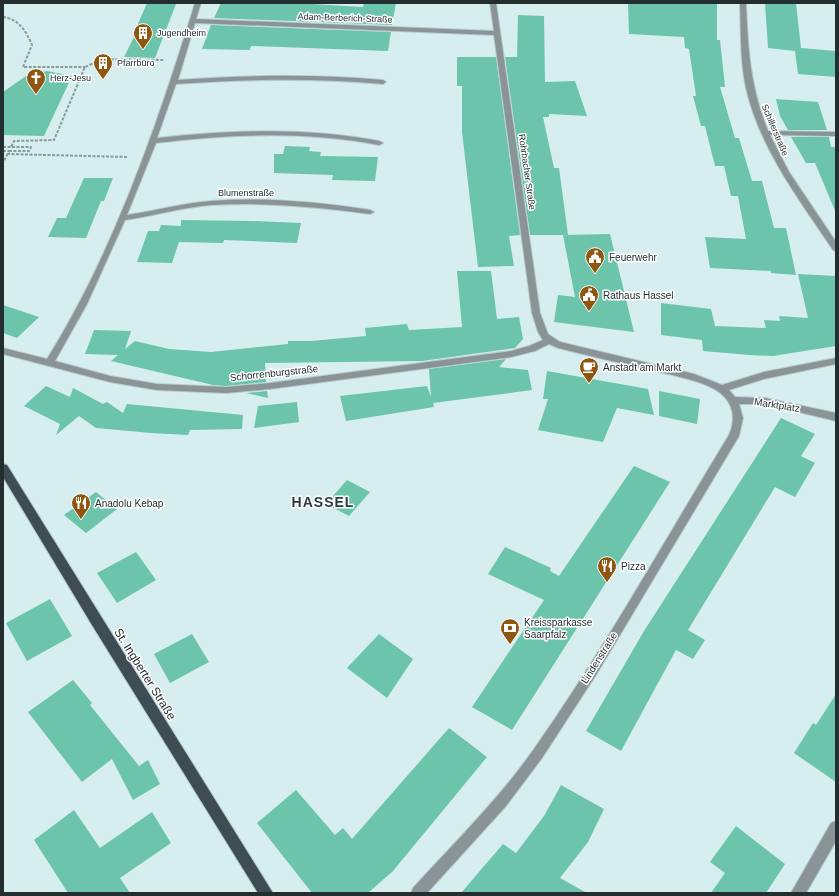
<svg xmlns="http://www.w3.org/2000/svg" width="839" height="896" font-family="Arial,sans-serif">
	<style>
		.building { fill: #6cc5aa }
		.lines { fill: none; stroke-linecap: round; stroke-linejoin: round }
		.minor-casing { stroke: #b6cbcc; stroke-width: 2 }
		.major-casing { stroke: #b6cbcc; stroke-width: 2 }
		.path { stroke: #899b9c; stroke-width: 2; stroke-dasharray: 3 1.5; stroke-linecap: butt }
		.minor { fill: #8a9396; fill-rule: evenodd }
		.major { fill: #3e4d54; fill-rule: evenodd }
		.labels { text-anchor: middle; dominant-baseline: central; stroke-width: 3; stroke-linejoin: round; paint-order: stroke }
		.far-street-label { font-size: 9px; fill: #242e2e; stroke: #fff }
		.far-poi-label { font-size: 9px; fill: #242e2e; stroke: #fff; text-anchor: start }
		.poi-label { font-size: 10px; fill: #242e2e; stroke: #fff; text-anchor: start }
		.street-label { font-size: 10px; fill: #242e2e; stroke: #fff }
		.near-street-label { font-size: 12px; fill: #242e2e; stroke: #fff }
		.district-label { font-size: 14px; font-weight: bold; letter-spacing: 1px; fill: #293d3e; stroke: #fff }
	</style>
	<rect width="100%" height="100%" fill="#d6eeef"/>
	<path class="building" d="M 147,3 L 176,4 L 155,58 L 124,57 L 136,33 L 134,33 Z
		M 221,3 L 295,3 L 363,7 L 364,3 L 396,3 L 392,25 L 214,18 Z
		M 628,3 L 717,3 L 717,40 L 720,40 L 725,87 L 720,87 L 735,138 L 739,138 L 752,181 L 762,181 L 774,228 L 786,228 L 796,275 L 771,273 L 771,271 L 710,268 L 705,237 L 746,239 L 738,196 L 731,196 L 724,166 L 715,166 L 705,126 L 701,126 L 693,96 L 696,96 L 689,49 L 685,48 L 684,37 L 629,34 Z
		M 765,3 L 796,3 L 801,48 L 836,51 L 836,77 L 798,74 L 795,51 L 768,48 Z
		M 518,15 L 544,16 L 545,82 L 575,81 L 587,116 L 549,114 L 549,117 L 543,117 L 554,168 L 559,168 L 568,235 L 530,235 L 505,57 L 517,57 Z
		M 211,25 L 391,32 L 388,51 L 251,46 L 250,50 L 202,49 Z
		M 457,57 L 496,57 L 520,235 L 509,236 L 514,266 L 478,267 L 462,132 L 462,86 L 457,86 Z
		M 47,71 L 72,76 L 44,136 L 3,135 L 3,92 L 26,76 Z
		M 776,99 L 818,102 L 827,130 L 788,130 L 780,116 Z
		M 791,137 L 829,137 L 831,147 L 836,147 L 836,213 L 815,163 L 806,163 Z
		M 285,146 L 310,147 L 309,151 L 321,152 L 320,156 L 378,157 L 375,181 L 332,180 L 333,175 L 274,173 L 274,154 L 283,154 Z
		M 84,178 L 113,178 L 104,201 L 101,201 L 86,238 L 48,237 L 57,218 L 66,218 Z
		M 181,220 L 251,221 L 301,223 L 297,243 L 224,240 L 223,243 L 179,242 L 172,263 L 137,262 L 148,231 L 159,231 L 161,225 L 181,226 Z
		M 610,234 L 634,332 L 554,322 L 558,295 L 575,297 L 563,235 Z
		M 457,271 L 491,271 L 497,319 L 519,317 L 523,339 L 515,348 L 422,361 L 265,363 L 266,382 L 226,386 L 213,385 L 111,361 L 118,355 L 85,354 L 94,330 L 131,331 L 125,349 L 135,341 L 169,349 L 211,352 L 288,344 L 288,341 L 311,341 L 366,336 L 365,328 L 407,324 L 409,330 L 462,327 Z
		M 798,274 L 836,276 L 836,346 L 773,356 L 749,355 L 703,351 L 702,340 L 661,335 L 661,303 L 711,309 L 715,326 L 766,328 L 764,320 L 780,321 L 779,316 L 808,318 Z
		M 3,305 L 39,317 L 17,338 L 3,333 Z
		M 506,359 L 499,367 L 528,370 L 532,390 L 433,403 L 434,407 L 346,421 L 340,396 L 427,386 L 431,397 L 429,369 Z
		M 547,371 L 648,389 L 654,415 L 617,408 L 603,442 L 538,430 L 548,399 L 543,399 Z
		M 46,386 L 70,397 L 73,388 L 103,404 L 107,402 L 123,413 L 127,404 L 243,415 L 242,429 L 190,430 L 188,435 L 151,433 L 96,428 L 79,416 L 56,435 L 60,424 L 24,406 Z
		M 267,391 L 268,398 L 246,393 Z
		M 659,391 L 700,399 L 697,424 L 659,416 Z
		M 297,402 L 299,422 L 254,428 L 258,406 Z
		M 781,418 L 815,434 L 801,456 L 815,463 L 795,497 L 775,487 L 688,630 L 705,640 L 693,659 L 676,650 L 621,751 L 586,731 L 644,631 Z
		M 634,466 L 670,482 L 512,730 L 472,707 L 544,600 L 488,574 L 505,547 L 551,568 L 550,571 L 559,576 Z
		M 347,480 L 370,492 L 349,516 L 326,504 Z
		M 96,492 L 117,509 L 86,533 L 64,515 Z
		M 136,552 L 156,580 L 117,603 L 97,573 Z
		M 50,599 L 72,636 L 27,661 L 6,623 Z
		M 192,634 L 209,662 L 170,683 L 154,654 Z
		M 379,634 L 413,659 L 387,698 L 347,668 Z
		M 73,680 L 92,703 L 90,705 L 139,766 L 148,760 L 160,784 L 133,800 L 112,759 L 82,782 L 28,712 Z
		M 836,694 L 836,782 L 794,753 L 813,723 L 816,725 Z
		M 449,728 L 487,757 L 393,871 L 368,893 L 312,893 L 257,823 L 296,790 L 335,835 L 343,828 L 352,839 Z
		M 561,785 L 604,809 L 588,842 L 560,878 L 587,893 L 461,893 L 503,844 L 516,853 L 544,816 Z
		M 74,810 L 100,848 L 152,812 L 171,843 L 120,878 L 130,893 L 68,893 L 34,840 Z
		M 736,826 L 785,864 L 766,893 L 711,893 L 725,873 L 710,862 Z"/>
	<g class="lines">
		<defs>
			<path id="minor" d="M 195,3 L 201,3 L 196,19 L 494,31 L 490,3 L 496,3 L 540,313 L 548,334 L 560,342 L 694,374 L 722,385 L 764,372 L 836,358 L 836,364 L 764,379 L 729,390 L 735,397 L 765,398 L 836,413 L 836,421 L 765,404 L 739,404 L 743,418 L 739,436 L 596,675 L 542,758 L 506,806 L 427,893 L 411,893 L 413,888 C 454,843 499,799 534,749 C 605,648 665,540 729,435 C 736,419 734,403 719,392 C 704,381 674,376 656,371 C 623,364 591,356 558,348 L 549,344 L 535,351 L 511,357 L 270,389 L 226,393 L 157,390 L 110,382 L 3,354 L 3,348 L 47,359 C 114,252 158,123 195,3 ZM 195,23 L 494,35 L 532,313 L 538,332 L 543,340 L 529,346 L 511,351 L 270,383 L 226,387 L 157,384 L 110,376 L 55,361 L 87,304 L 125,220 C 154,216 183,207 212,205 C 265,202 318,207 370,214 L 374,212 L 370,210 C 318,202 264,197 211,201 C 183,203 155,211 127,215 L 156,143 C 231,134 304,131 379,145 L 383,143 L 379,141 C 305,127 232,130 157,138 L 176,84 C 246,79 314,78 383,84 L 386,82 L 383,80 C 314,74 246,75 178,80 Z
				M 740,3 L 746,3 C 748,50 750,86 768,131 L 836,132 L 836,136 L 770,135 L 789,172 L 836,242 L 836,251 L 833,250 C 799,199 760,149 746,88 C 740,60 741,31 740,3 Z
				M 836,821 L 836,841 L 806,893 L 791,893 L 831,823 Z"/>
			<path id="major" d="M 3,464 L 7,465 L 273,893 L 258,893 L 92,625 L 3,477 Z"/>
		</defs>
		<use href="#minor" class="minor-casing"/>
		<use href="#major" class="major-casing"/>
		<path class="path" d="M 3,17 C 19,19 26,31 32,45 L 23,67 L 85,67
			M 3,147 L 11,147
			M 3,151 L 9,151 L 3,163
			M 9,151 L 29,151 L 31,147 L 11,147 L 14,141 L 54,140 L 85,67 L 103,59 L 164,60
			M 7,154 L 128,157"/>
		<use href="#minor" class="minor"/>
		<use href="#major" class="major"/>
	</g>
	<defs>
		<symbol id="building-pin" viewBox="-11 -11 22 30"><path d="M0 17L-7.5 6A9.5 9.5 0 1 1 7.5 6Z" fill="#8f5610" stroke="#fff"/><path d="M-4-6H4V6H1V3H-1V6H-4ZM-2.5-4.3h1.7v1.8h-1.7ZM.8-4.3h1.7v1.8H.8ZM-2.5-1h1.7V.8h-1.7ZM.8-1h1.7V.8H.8Z" fill="#fff"/></symbol>
		<symbol id="church-pin" viewBox="-11 -11 22 30"><path d="M0 17L-7.5 6A9.5 9.5 0 1 1 7.5 6Z" fill="#8f5610" stroke="#fff"/><path d="M-1.2-6h2.4v3.5h3.3v2.4h-3.3V6h-2.4V-.1h-3.3v-2.4h3.3Z" fill="#fff"/></symbol>
		<symbol id="civic-pin" viewBox="-11 -11 22 30"><path d="M0 17L-7.5 6A9.5 9.5 0 1 1 7.5 6Z" fill="#8f5610" stroke="#fff"/><path d="M-.6-6.5H3V-4.5H.6V-3L4-1V1h2V6H-6V1h2V-1L-.6-3ZM-1.2 2.5V6h2.4V2.5Z" fill="#fff"/></symbol>
		<symbol id="cafe-pin" viewBox="-11 -11 22 30"><path d="M0 17L-7.5 6A9.5 9.5 0 1 1 7.5 6Z" fill="#8f5610" stroke="#fff"/><path d="M-5.5-4.5H6V0H3Q3 3.5 0 3.5H-2.5Q-5.5 3.5-5.5 0ZM3-3.2v2h1.7v-2ZM-6 4.5H4V6H-6Z" fill="#fff"/></symbol>
		<symbol id="restaurant-pin" viewBox="-11 -11 22 30"><path d="M0 17L-7.5 6A9.5 9.5 0 1 1 7.5 6Z" fill="#8f5610" stroke="#fff"/><path d="M-5-6h1v4h1v-4h1v4h1v-4h1v5L-1.5 .5V6h-2V.5L-5-1ZM5-6V6H3V1.5H1.5Q1.5-4 5-6Z" fill="#fff"/></symbol>
		<symbol id="bank-pin" viewBox="-11 -11 22 30"><path d="M0 17L-7.5 6A9.5 9.5 0 1 1 7.5 6Z" fill="#8f5610" stroke="#fff"/><path d="M-6-4H6V4H-6ZM0-2.3a2.3 2.3 0 1 0 0 4.6a2.3 2.3 0 1 0 0-4.6Z" fill="#fff"/></symbol>
	</defs>
	<g fill-rule="evenodd">
		<use href="#building-pin" x="132" y="22" width="22" height="30"/>
		<use href="#building-pin" x="92" y="52" width="22" height="30"/>
		<use href="#church-pin" x="25" y="67" width="22" height="30"/>
		<use href="#civic-pin" x="584" y="246" width="22" height="30"/>
		<use href="#civic-pin" x="578" y="284" width="22" height="30"/>
		<use href="#cafe-pin" x="578" y="356" width="22" height="30"/>
		<use href="#restaurant-pin" x="70" y="492" width="22" height="30"/>
		<use href="#restaurant-pin" x="596" y="555" width="22" height="30"/>
		<use href="#bank-pin" x="499" y="617" width="22" height="30"/>
	</g>
	<g class="labels">
		<g class="far-street-label">
			<text transform="translate(345 18) rotate(2)">Adam-Berberich-Straße</text>
			<text transform="translate(775 130) rotate(67)">Schillerstraße</text>
			<text transform="translate(527 172) rotate(82)">Rohrbacher Straße</text>
			<text x="246" y="193">Blumenstraße</text>
		</g>
		<g class="far-poi-label">
			<text x="157" y="33">Jugendheim</text>
			<text x="117" y="63">Pfarrbüro</text>
			<text x="50" y="78">Herz-Jesu</text>
		</g>
		<g class="poi-label">
			<text x="609" y="257">Feuerwehr</text>
			<text x="603" y="295">Rathaus Hassel</text>
			<text x="603" y="367">Anstadt am Markt</text>
			<text x="95" y="503">Anadolu Kebap</text>
			<text x="621" y="566">Pizza</text>
			<text x="524" y="622">Kreissparkasse<tspan x="524" dy="12">Saarpfalz</tspan></text>
		</g>
		<g class="street-label">
			<text transform="translate(274 373) rotate(-6)">Schorrenburgstraße</text>
			<text transform="translate(777 405) rotate(9)">Marktplatz</text>
			<text transform="translate(599 658) rotate(-58)">Lindenstraße</text>
		</g>
		<g class="near-street-label">
			<text transform="translate(145 674) rotate(58)">St. Ingberter Straße</text>
		</g>
		<g class="district-label">
			<text x="323" y="502">HASSEL</text>
		</g>
	</g>
	<rect width="839" height="896" fill="none" stroke="#242e2e" stroke-width="8"/>
</svg>
